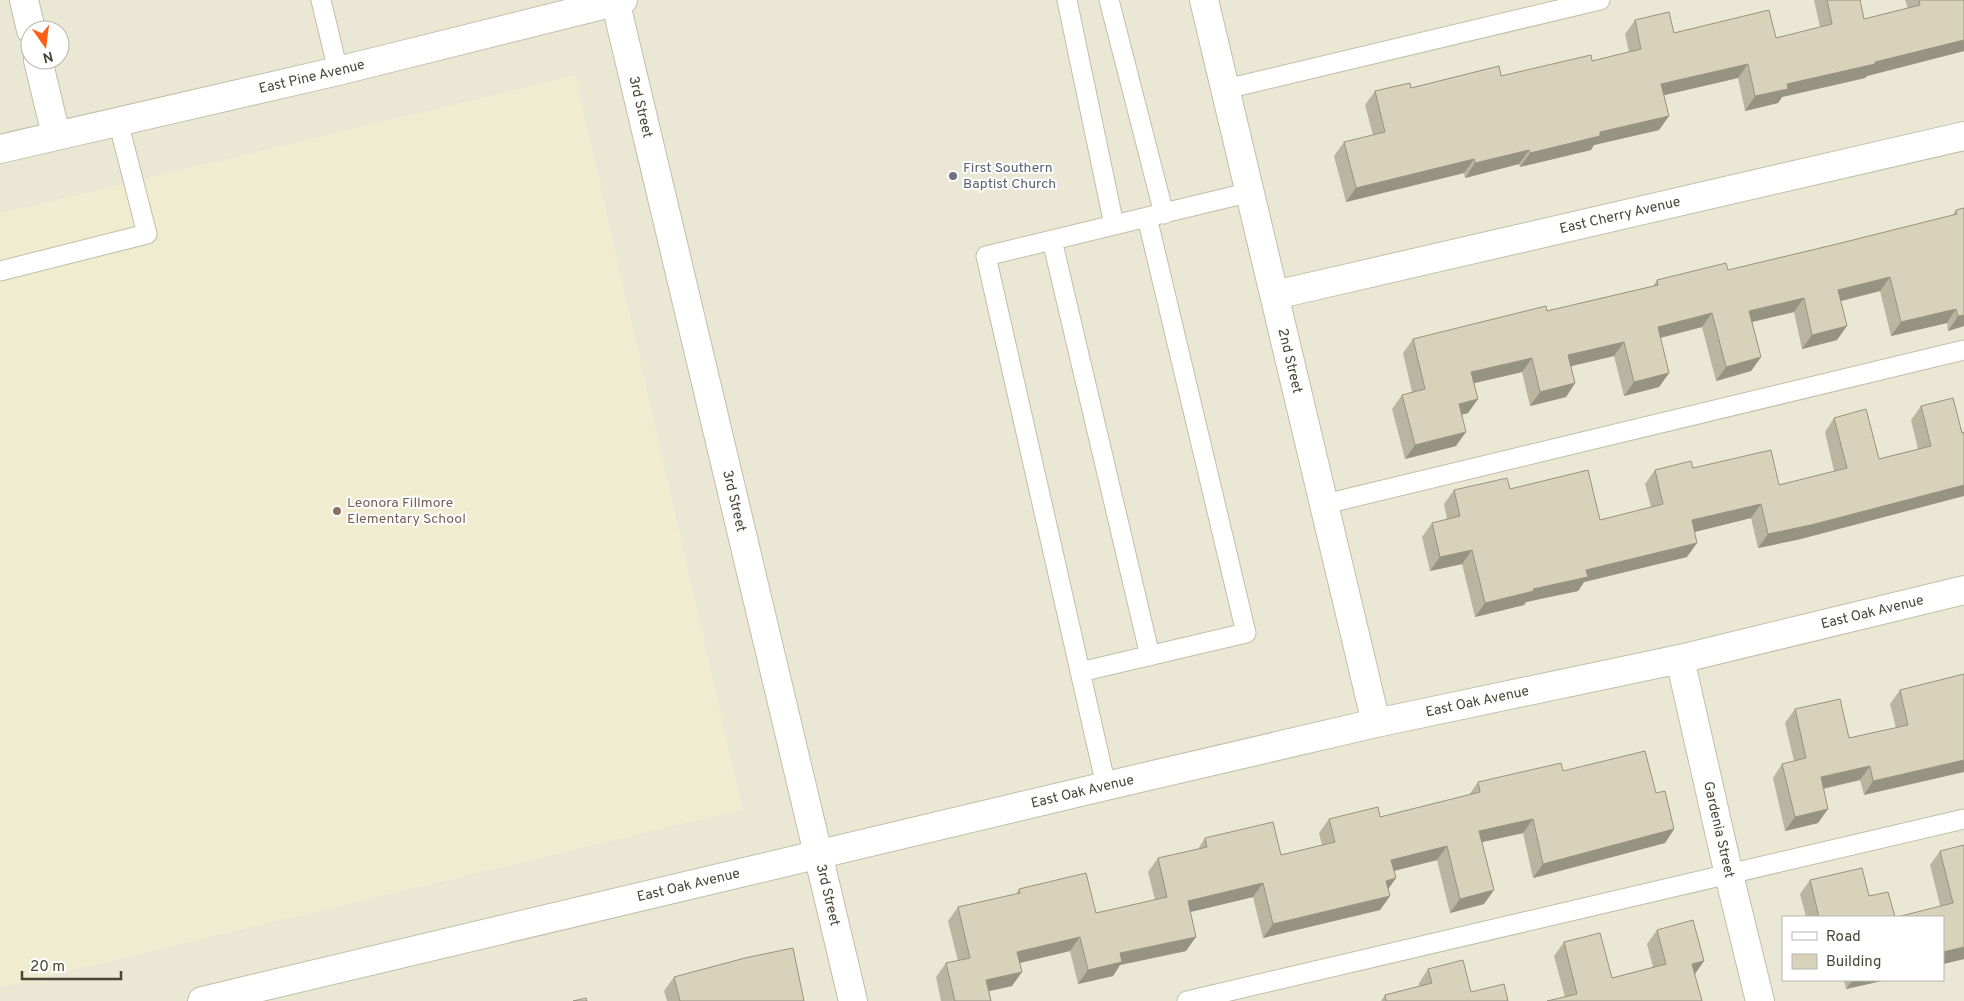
<svg xmlns="http://www.w3.org/2000/svg" width="1964" height="1001" font-family="Overpass,sans-serif">
	<style>
		.residential { fill: #eae7d4; fill-rule: evenodd }
		.education { fill: #f0eccf }
		.lines { fill: none; stroke-linecap: round; stroke-linejoin: round }
		.service-casing { stroke: #c2bea8; stroke-width: 21 }
		.minor-casing { stroke: #c2bea8; stroke-width: 30 }
		.service { stroke: #fff; stroke-width: 19 }
		.minor { stroke: #fff; stroke-width: 28 }
		.wall { fill: #bab5a1 }
		.shaded-wall { fill: #979383 }
		.building { fill: #d8d2bb; stroke: #979383 }
		.worship-dot { fill: #6b7280; stroke: #fff; stroke-width: 2 }
		.education-dot { fill: #8d6e63; stroke: #fff; stroke-width: 2 }
		.labels { text-anchor: middle; dominant-baseline: central; stroke-width: 4; stroke-linejoin: round; paint-order: stroke }
		.street-label { font-size: 14px; fill: #494535; stroke: #fff }
		.worship-label { font-size: 14px; fill: #5b616d; stroke: #fff; text-anchor: start }
		.education-label { font-size: 14px; fill: #785e54; stroke: #fff; text-anchor: start }
	</style>
	<rect width="100%" height="100%" fill="#f5f3e7"/>
	<path class="residential" d="M 0,0 L 1964,0 L 1964,1001 L 0,1001 L 0,987 L 742,809 L 575,76 L 0,214 ZM 30,30 L 60,30 L 60,60 L 30,60 ZM 1783,917 L 1943,917 L 1943,980 L 1783,980 Z"/>
	<path class="education" d="M 575,76 L 742,809 L 0,987 L 0,214 Z"/>
	<g class="lines">
		<defs>
			<path id="service" d="M 321,0 L 338,71
				M 1067,0 L 1114,225
				M 1109,0 L 1164,214
				M 1226,89 L 1600,0
				M 1052,240 L 1150,656
				M 0,271 L 147,234 L 118,121
				M 1325,504 L 1964,350
				M 1080,672 L 1246,633 L 1147,217
				M 1106,786 L 986,256 L 1251,192
				M 1187,1001 L 1964,819"/>
			<g id="minor">
				<path d="M 24,0 L 31,30"/>
				<path id="s1" d="M 615,0 L 853,1001"/>
				<path id="s2" d="M 1204,0 L 1376,723"/>
				<path d="M 38,60 L 56,135"/>
				<path id="s3" d="M 0,149 L 338,71 L 623,0"/>
				<path id="s4" d="M 1275,295 L 1964,136"/>
				<path id="s5" d="M 1680,659 L 1729,875 L 1760,1001"/>
				<path id="s6" d="M 202,1001 L 1106,786 L 1376,723 L 1680,659 L 1964,590"/>
			</g>
		</defs>
		<use href="#service" class="service-casing"/>
		<use href="#minor" class="minor-casing"/>
		<use href="#service" class="service"/>
		<use href="#minor" class="minor"/>
	</g>
	<path class="wall" d="M 1814,0 L 1860,0 L 1864,19 L 1908,9 L 1905,0 L 1964,0 L 1964,51 L 1867,76 L 1865,78 L 1782,97 L 1778,103 L 1745,111 L 1738,78 L 1664,95 L 1669,116 L 1659,130 L 1594,145 L 1591,150 L 1520,167 L 1519,164 L 1465,178 L 1464,173 L 1346,202 L 1334,156 L 1344,142 L 1373,135 L 1365,105 L 1375,91 L 1411,88 L 1501,76 L 1592,61 L 1629,52 L 1625,34 L 1635,20 L 1674,33 L 1776,38 L 1820,27 Z
		M 1964,208 L 1964,326 L 1948,331 L 1947,323 L 1891,336 L 1880,291 L 1841,301 L 1837,340 L 1802,349 L 1794,312 L 1752,322 L 1761,357 L 1751,371 L 1716,381 L 1702,327 L 1660,338 L 1669,373 L 1659,387 L 1624,396 L 1614,356 L 1571,366 L 1575,383 L 1566,397 L 1530,406 L 1522,372 L 1474,383 L 1478,399 L 1468,413 L 1461,415 L 1456,446 L 1405,459 L 1392,409 L 1402,395 L 1412,392 L 1403,353 L 1413,339 L 1547,311 L 1653,286 L 1657,280 L 1728,270 L 1837,244 L 1952,216 L 1956,210 Z
		M 1921,406 L 1962,433 L 1801,539 L 1758,548 L 1751,518 L 1695,532 L 1687,557 L 1584,582 L 1578,591 L 1526,602 L 1524,605 L 1475,617 L 1462,564 L 1430,571 L 1422,537 L 1432,523 L 1447,519 L 1444,504 L 1454,490 L 1510,489 L 1600,520 L 1651,507 L 1645,484 L 1655,470 L 1693,468 L 1779,485 L 1834,471 L 1825,432 L 1834,418 L 1879,459 L 1918,449 L 1911,420 Z
		M 1964,674 L 1864,795 L 1860,780 L 1824,789 L 1818,823 L 1785,831 L 1773,778 L 1782,764 L 1794,761 L 1785,723 L 1795,709 L 1849,738 L 1896,728 L 1890,704 L 1900,690 Z
		M 1563,771 L 1656,793 L 1674,829 L 1665,843 L 1533,878 L 1523,833 L 1482,842 L 1484,904 L 1450,913 L 1437,860 L 1394,871 L 1396,878 L 1388,889 L 1390,896 L 1380,910 L 1263,938 L 1253,897 L 1190,912 L 1186,951 L 1120,965 L 1113,976 L 1078,984 L 1070,951 L 1020,963 L 1012,986 L 989,991 L 991,1001 L 941,1001 L 936,977 L 946,963 L 958,961 L 948,921 L 958,907 L 1016,894 L 1019,889 L 1096,913 L 1155,900 L 1148,872 L 1158,858 L 1198,849 L 1205,838 L 1281,855 L 1322,845 L 1319,833 L 1329,819 L 1380,817 L 1469,795 L 1478,782 Z
		M 1964,845 L 1964,959 L 1943,964 L 1943,917 L 1930,865 L 1940,851 Z
		M 1810,880 L 1869,896 L 1895,917 L 1806,917 L 1800,894 Z
		M 1657,930 L 1704,961 L 1695,974 L 1565,997 L 1554,956 L 1564,942 L 1612,978 L 1653,967 L 1647,944 Z
		M 1428,969 L 1471,992 L 1508,1001 L 1381,1001 L 1385,995 L 1419,986 L 1419,983 Z
		M 674,977 L 804,1001 L 667,1001 L 664,991 Z
		M 1844,980 L 1886,980 L 1846,989 Z"/>
	<path class="shaded-wall" d="M 1964,40 L 1964,51 L 1867,76 L 1865,78 L 1782,97 L 1778,103 L 1745,111 L 1755,96 L 1787,84 Z
		M 1748,64 L 1738,78 L 1652,98 L 1661,84 Z
		M 1669,116 L 1659,130 L 1594,145 L 1591,150 L 1520,167 L 1530,153 L 1600,132 Z
		M 1529,150 L 1519,164 L 1465,178 L 1475,163 Z
		M 1474,159 L 1464,173 L 1346,202 L 1356,188 Z
		M 1890,277 L 1880,291 L 1829,304 L 1838,290 Z
		M 1804,298 L 1794,312 L 1739,325 L 1749,311 Z
		M 1956,309 L 1947,323 L 1891,336 L 1901,322 Z
		M 1712,313 L 1702,327 L 1648,341 L 1658,327 Z
		M 1964,315 L 1964,326 L 1948,331 L 1958,316 Z
		M 1847,326 L 1837,340 L 1802,349 L 1812,335 Z
		M 1624,342 L 1614,356 L 1559,369 L 1568,355 Z
		M 1761,357 L 1751,371 L 1716,381 L 1726,367 Z
		M 1532,358 L 1522,372 L 1462,386 L 1471,372 Z
		M 1669,373 L 1659,387 L 1624,396 L 1634,382 Z
		M 1575,383 L 1566,397 L 1530,406 L 1540,392 Z
		M 1478,399 L 1468,413 L 1449,418 L 1459,404 Z
		M 1466,432 L 1456,446 L 1405,459 L 1415,445 Z
		M 1964,485 L 1964,496 L 1801,539 L 1758,548 L 1768,534 Z
		M 1761,504 L 1751,518 L 1682,535 L 1692,520 Z
		M 1697,543 L 1687,557 L 1584,582 L 1578,591 L 1526,602 L 1524,605 L 1475,617 L 1485,603 L 1533,589 L 1586,570 Z
		M 1472,550 L 1462,564 L 1430,571 L 1440,557 Z
		M 1964,760 L 1964,772 L 1864,795 L 1873,781 Z
		M 1870,766 L 1860,780 L 1811,791 L 1821,777 Z
		M 1828,809 L 1818,823 L 1785,831 L 1795,817 Z
		M 1533,819 L 1523,833 L 1469,845 L 1479,831 Z
		M 1674,829 L 1665,843 L 1533,878 L 1543,864 Z
		M 1447,846 L 1437,860 L 1381,874 L 1391,860 Z
		M 1396,878 L 1386,892 L 1386,881 Z
		M 1263,883 L 1253,897 L 1178,915 L 1188,901 Z
		M 1494,890 L 1484,904 L 1450,913 L 1460,899 Z
		M 1390,896 L 1380,910 L 1263,938 L 1273,924 Z
		M 1080,937 L 1070,951 L 1007,966 L 1017,952 Z
		M 1196,937 L 1186,951 L 1120,965 L 1113,976 L 1078,984 L 1088,970 L 1120,953 Z
		M 1964,947 L 1964,959 L 1943,964 L 1943,952 Z
		M 1704,961 L 1694,975 L 1692,964 Z
		M 1022,972 L 1012,986 L 976,994 L 986,980 Z
		M 1853,980 L 1886,980 L 1846,989 Z"/>
	<path class="building" d="M 1827,0 L 1860,0 L 1864,19 L 1920,5 L 1919,0 L 1964,0 L 1964,40 L 1875,62 L 1875,64 L 1787,84 L 1788,89 L 1755,96 L 1748,64 L 1661,84 L 1669,116 L 1600,132 L 1600,136 L 1530,153 L 1529,150 L 1475,163 L 1474,159 L 1356,188 L 1344,142 L 1385,132 L 1375,91 L 1410,83 L 1411,88 L 1499,66 L 1501,76 L 1591,55 L 1592,61 L 1641,49 L 1635,20 L 1669,12 L 1674,33 L 1769,10 L 1776,38 L 1832,24 Z
		M 1964,208 L 1964,315 L 1958,316 L 1956,309 L 1901,322 L 1890,277 L 1838,290 L 1847,326 L 1812,335 L 1804,298 L 1749,311 L 1761,357 L 1726,367 L 1712,313 L 1658,327 L 1669,373 L 1634,382 L 1624,342 L 1568,355 L 1575,383 L 1540,392 L 1532,358 L 1471,372 L 1478,399 L 1459,404 L 1466,432 L 1415,445 L 1402,395 L 1425,389 L 1413,339 L 1546,306 L 1547,311 L 1658,285 L 1657,280 L 1726,263 L 1728,270 L 1837,244 L 1957,214 L 1956,210 Z
		M 1953,398 L 1962,433 L 1964,432 L 1964,485 L 1811,525 L 1768,534 L 1761,504 L 1692,520 L 1697,543 L 1586,570 L 1588,577 L 1533,589 L 1534,591 L 1485,603 L 1472,550 L 1440,557 L 1432,523 L 1460,516 L 1454,490 L 1507,478 L 1510,489 L 1588,470 L 1600,520 L 1663,504 L 1655,470 L 1691,461 L 1693,468 L 1771,450 L 1779,485 L 1847,468 L 1834,418 L 1866,409 L 1879,459 L 1931,446 L 1921,406 Z
		M 1964,674 L 1964,760 L 1873,781 L 1870,766 L 1821,777 L 1828,809 L 1795,817 L 1782,764 L 1806,758 L 1795,709 L 1840,699 L 1849,738 L 1908,725 L 1900,690 Z
		M 1645,751 L 1656,793 L 1665,791 L 1674,829 L 1543,864 L 1533,819 L 1479,831 L 1494,890 L 1460,899 L 1447,846 L 1391,860 L 1396,878 L 1386,881 L 1390,896 L 1273,924 L 1263,883 L 1188,901 L 1196,937 L 1120,953 L 1122,962 L 1088,970 L 1080,937 L 1017,952 L 1022,972 L 986,980 L 991,1001 L 955,1001 L 946,963 L 970,958 L 958,907 L 1020,893 L 1019,889 L 1086,873 L 1096,913 L 1167,897 L 1158,858 L 1207,847 L 1205,838 L 1273,822 L 1281,855 L 1335,842 L 1329,819 L 1378,807 L 1380,817 L 1480,792 L 1478,782 L 1561,763 L 1563,771 Z
		M 1964,845 L 1964,947 L 1943,952 L 1943,917 L 1897,917 L 1953,903 L 1940,851 Z
		M 1862,868 L 1869,896 L 1888,892 L 1895,917 L 1819,917 L 1810,880 Z
		M 1693,920 L 1704,961 L 1692,964 L 1702,1001 L 1547,1001 L 1577,994 L 1564,942 L 1600,933 L 1612,978 L 1666,964 L 1657,930 Z
		M 793,948 L 804,1001 L 680,1001 L 674,977 L 745,958 Z
		M 1463,960 L 1471,992 L 1504,984 L 1508,1001 L 1386,1001 L 1385,995 L 1432,983 L 1428,969 Z
		M 586,998 L 587,1001 L 573,1001 Z"/>
	<circle class="worship-dot" cx="953" cy="176" r="5"/>
	<circle class="education-dot" cx="337" cy="511" r="5"/>
	<g class="labels">
		<g class="street-label">
			<text stroke="none"><textPath href="#s3" startOffset="320">East Pine Avenue</textPath></text>
			<text stroke="none"><textPath href="#s1" startOffset="110">3rd Street</textPath></text>
			<text stroke="none"><textPath href="#s4" startOffset="354">East Cherry Avenue</textPath></text>
			<text stroke="none"><textPath href="#s2" startOffset="371">2nd Street</textPath></text>
			<text stroke="none"><textPath href="#s1" startOffset="515">3rd Street</textPath></text>
			<text stroke="none"><textPath href="#s6" startOffset="1715">East Oak Avenue</textPath></text>
			<text stroke="none"><textPath href="#s6" startOffset="1310">East Oak Avenue</textPath></text>
			<text stroke="none"><textPath href="#s6" startOffset="905">East Oak Avenue</textPath></text>
			<text stroke="none"><textPath href="#s5" startOffset="175">Gardenia Street</textPath></text>
			<text stroke="none"><textPath href="#s6" startOffset="500">East Oak Avenue</textPath></text>
			<text stroke="none"><textPath href="#s1" startOffset="920">3rd Street</textPath></text>
		</g>
		<g class="worship-label">
			<text x="963" y="168">First Southern<tspan x="963" dy="16">Baptist Church</tspan></text>
		</g>
		<g class="education-label">
			<text x="347" y="503">Leonora Fillmore<tspan x="347" dy="16">Elementary School</tspan></text>
		</g>
	</g>
	<rect x="1782" y="916" width="162" height="65" fill="#ffffff" stroke="#b6b5ae"/>
	<rect x="1792" y="932" width="25" height="8" fill="#ffffff" stroke="#b6b5ae"/>
	<text x="1826" y="941" font-size="15" fill="#494535">Road</text>
	<rect x="1792" y="954" width="25" height="15" fill="#d8d2bb" stroke="#b6b5ae"/>
	<text x="1826" y="966" font-size="15" fill="#494535">Building</text>
	<g transform="translate(45 45) rotate(166)"><circle r="24" fill="#ffffff" stroke="#b6b5ae"/>
	<path d="M0-4L9 19L0 12L-9 19Z" fill="#ff5f14"/>
	<text y="-8" font-size="14" font-weight="bold" text-anchor="middle" fill="#494535">N</text>
	</g>
	<path d="M22 971v8h99v-8" fill="none" stroke="#494535" stroke-width="2.5"/>
	<text x="30" y="971" font-size="15" fill="#494535" stroke="#ffffff" stroke-width="4" paint-order="stroke">20 m</text>
</svg>
